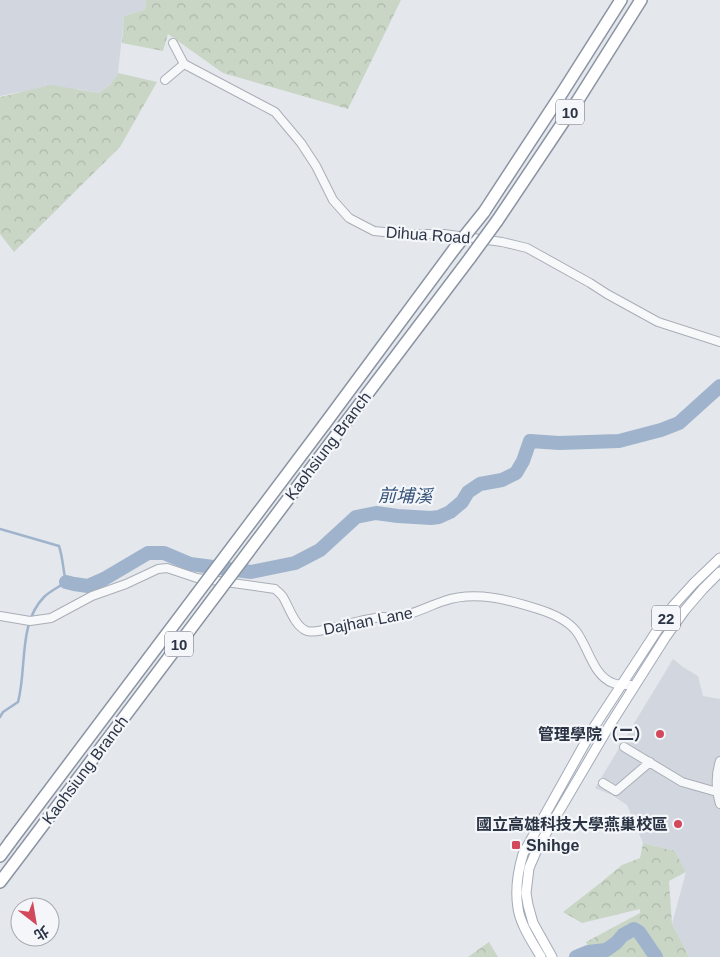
<svg xmlns="http://www.w3.org/2000/svg" width="720" height="957" font-family="Helvetica,'Noto Sans TC',sans-serif">
	<style>
		.built { fill: #d2d6de }
		.forest { fill: url(#forest-crowns) }
		.lines { fill: none; stroke-linecap: round; stroke-linejoin: round }
		.stream { stroke: #9fb4cc; stroke-width: 2.5 }
		.river { stroke: #9fb4cc; stroke-width: 14 }
		.minor-casing { stroke: #a9aeb7; stroke-width: 10 }
		.major-casing { stroke: #a3abb8; stroke-width: 11 }
		.highway-casing { stroke: #8b94a3; stroke-width: 14 }
		.minor { stroke: #f7f8fa; stroke-width: 8 }
		.major { stroke: #fff; stroke-width: 9 }
		.highway { stroke: #fff; stroke-width: 11 }
		.highway-bridge-casing { stroke: #8b94a3; stroke-width: 14; stroke-linecap: butt }
		.highway-bridge { stroke: #fff; stroke-width: 11 }
		.poi-dot { fill: #d1495b; stroke: #f4f6f9; stroke-width: 2 }
		.labels { text-anchor: middle; dominant-baseline: central; stroke-width: 4.5; stroke-linejoin: round; paint-order: stroke }
		.shield { fill: #f4f6f9; stroke: #676e7b; stroke-width: 1 }
		.shield-label { font-size: 15px; font-weight: bold; fill: #2b3445 }
		.street-label { font-size: 16px; fill: #2b3445; stroke: #f4f6f9 }
		.poi-label { font-size: 16px; font-weight: bold; fill: #2b3445; stroke: #f4f6f9; text-anchor: end }
		.water-label { font-size: 18px; font-style: italic; fill: #34527a; stroke: #f4f6f9 }
	</style>
	<defs>
		<pattern id="forest-crowns" width="20" height="18" patternUnits="userSpaceOnUse" patternTransform="scale(1.25)"><rect width="20" height="18" fill="#c9d6c5"/><path d="M2 6a3 3 0 1 1 6 0M12 15a3 3 0 1 1 6 0" fill="none" stroke="#adb8ab"/></pattern>
	</defs>
	<rect width="100%" height="100%" fill="#e4e7ec"/>
	<path class="built" d="M 0,0 L 146,0 L 145,10 L 124,16 L 118,73 L 111,84 L 99,93 L 78,89 L 19,92 L 0,96 Z
		M 673,659 L 683,667 L 698,676 L 703,696 L 720,699 L 720,957 L 689,957 L 672,924 L 686,872 L 675,851 L 643,843 L 627,805 L 612,795 L 595,788 Z"/>
	<path class="forest" d="M 146,0 L 401,0 L 348,109 L 223,73 L 168,34 L 163,51 L 122,43 L 124,16 L 145,10 Z
		M 118,73 L 157,82 L 120,147 L 14,252 L 0,234 L 0,97 L 51,85 L 99,93 L 111,84 Z
		M 643,843 L 675,851 L 686,872 L 669,881 L 672,924 L 689,957 L 594,957 L 586,942 L 640,913 L 640,909 L 582,923 L 563,912 L 599,884 L 622,865 L 640,858 Z
		M 489,942 L 498,957 L 468,957 Z"/>
	<g class="lines">
		<path class="stream" d="M 0,529 L 59,546 C 63,558 63,570 66,582 C 59,587 50,591 44,597 C 18,623 27,670 18,702 L 3,712 L 0,717"/>
		<path class="river" d="M 66,582 L 74,584 L 88,586 L 104,579 L 148,553 L 164,553 L 190,564 L 251,572 L 295,563 L 320,550 L 356,517 L 376,513 L 398,516 L 431,518 L 439,517 L 450,512 L 462,502 L 468,492 L 480,484 L 502,480 L 516,473 L 523,461 L 530,441 L 559,443 L 619,441 L 661,430 L 679,423 L 720,386
			M 576,957 L 588,952 L 606,950 L 616,943 L 623,935 L 634,929 L 639,932 L 656,957"/>
		<defs>
			<path id="minor" d="M 173,43 L 184,64
				M 184,64 L 275,112 L 301,143 L 316,166 L 333,200 L 349,218 L 374,231 L 404,234 L 444,234 L 502,242 L 527,248 L 590,283 L 607,294 L 658,322 L 720,342
				M 165,80 L 184,64
				M 0,616 L 30,621 L 51,618 L 92,596 L 126,584 L 158,569 L 167,568 L 197,578 L 275,589 C 278,592 281,594 283,597 C 289,607 295,627 307,631 C 316,634 345,624 356,622 C 364,620 373,618 382,617 C 387,617 392,618 397,617 C 413,615 428,606 444,601 C 475,590 510,600 541,610 C 553,614 568,621 576,631 C 588,646 593,676 613,683 C 620,686 628,685 635,685
				M 624,747 L 682,782 L 717,792
				M 720,761 C 715,776 716,790 720,804
				M 603,783 L 616,791 L 650,762"/>
			<path id="major" d="M 541,957 C 533,943 520,924 518,908 C 515,890 518,871 523,854 L 594,727 L 673,606 L 694,583 L 720,558
				M 552,957 L 533,923 L 528,905 L 526,893 L 529,868 L 538,847 L 608,728 L 665,638 L 685,610 L 703,589 L 720,572"/>
			<path id="highway" d="M 484,212 L 562,93 L 621,0
				M 497,221 L 578,100 L 641,0
				M 324,425 L 455,248
				M 337,434 L 470,258
				M 0,856 L 11,841
				M 0,882 L 22,853"/>
		</defs>
		<use href="#minor" class="minor-casing"/>
		<use href="#major" class="major-casing"/>
		<use href="#highway" class="highway-casing"/>
		<use href="#minor" class="minor"/>
		<use href="#major" class="major"/>
		<use href="#highway" class="highway"/>
		<defs>
			<path id="highway-bridge" d="M 455,248 L 484,212
				M 470,258 L 497,221
				M 11,841 L 324,425
				M 22,853 L 337,434"/>
		</defs>
		<use href="#highway-bridge" class="highway-bridge-casing"/>
		<use href="#highway-bridge" class="highway-bridge"/>
	</g>
	<g class="poi-dot">
		<circle cx="660" cy="734" r="5"/>
		<circle cx="678" cy="824" r="5"/>
		<rect x="511" y="840" width="10" height="10" rx="2.5"/>
	</g>
	<g class="labels">
		<g class="shield">
			<rect x="556" y="99.5" width="28" height="25" rx="4"/>
			<rect x="652" y="605.5" width="28" height="25" rx="4"/>
			<rect x="165" y="631.5" width="28" height="25" rx="4"/>
		</g>
		<g class="shield-label">
			<text x="570" y="112">10</text>
			<text x="666" y="618">22</text>
			<text x="179" y="644">10</text>
		</g>
		<g class="street-label">
			<text transform="translate(428 235) rotate(4)">Dihua Road</text>
			<text transform="translate(328 446) rotate(-53)">Kaohsiung Branch</text>
			<text transform="translate(368 621) rotate(-11)">Dajhan Lane</text>
			<text transform="translate(85 770) rotate(-53)">Kaohsiung Branch</text>
		</g>
		<g class="poi-label">
			<text x="650" y="734">管理學院（二）</text>
			<text x="668" y="824">國立高雄科技大學燕巢校區</text>
			<text x="526" y="845" text-anchor="start">Shihge</text>
		</g>
		<g class="water-label">
			<text transform="translate(405 496) rotate(1)">前埔溪</text>
		</g>
	</g>
	<g transform="translate(35 922) rotate(149)"><circle r="24" fill="#f4f6f9" stroke="#a4a8b1"/>
	<path d="M0-4L9 19L0 12L-9 19Z" fill="#d1495b"/>
	<text y="-8" font-size="14" font-weight="bold" text-anchor="middle" fill="#2b3445">北</text>
	</g>
</svg>
